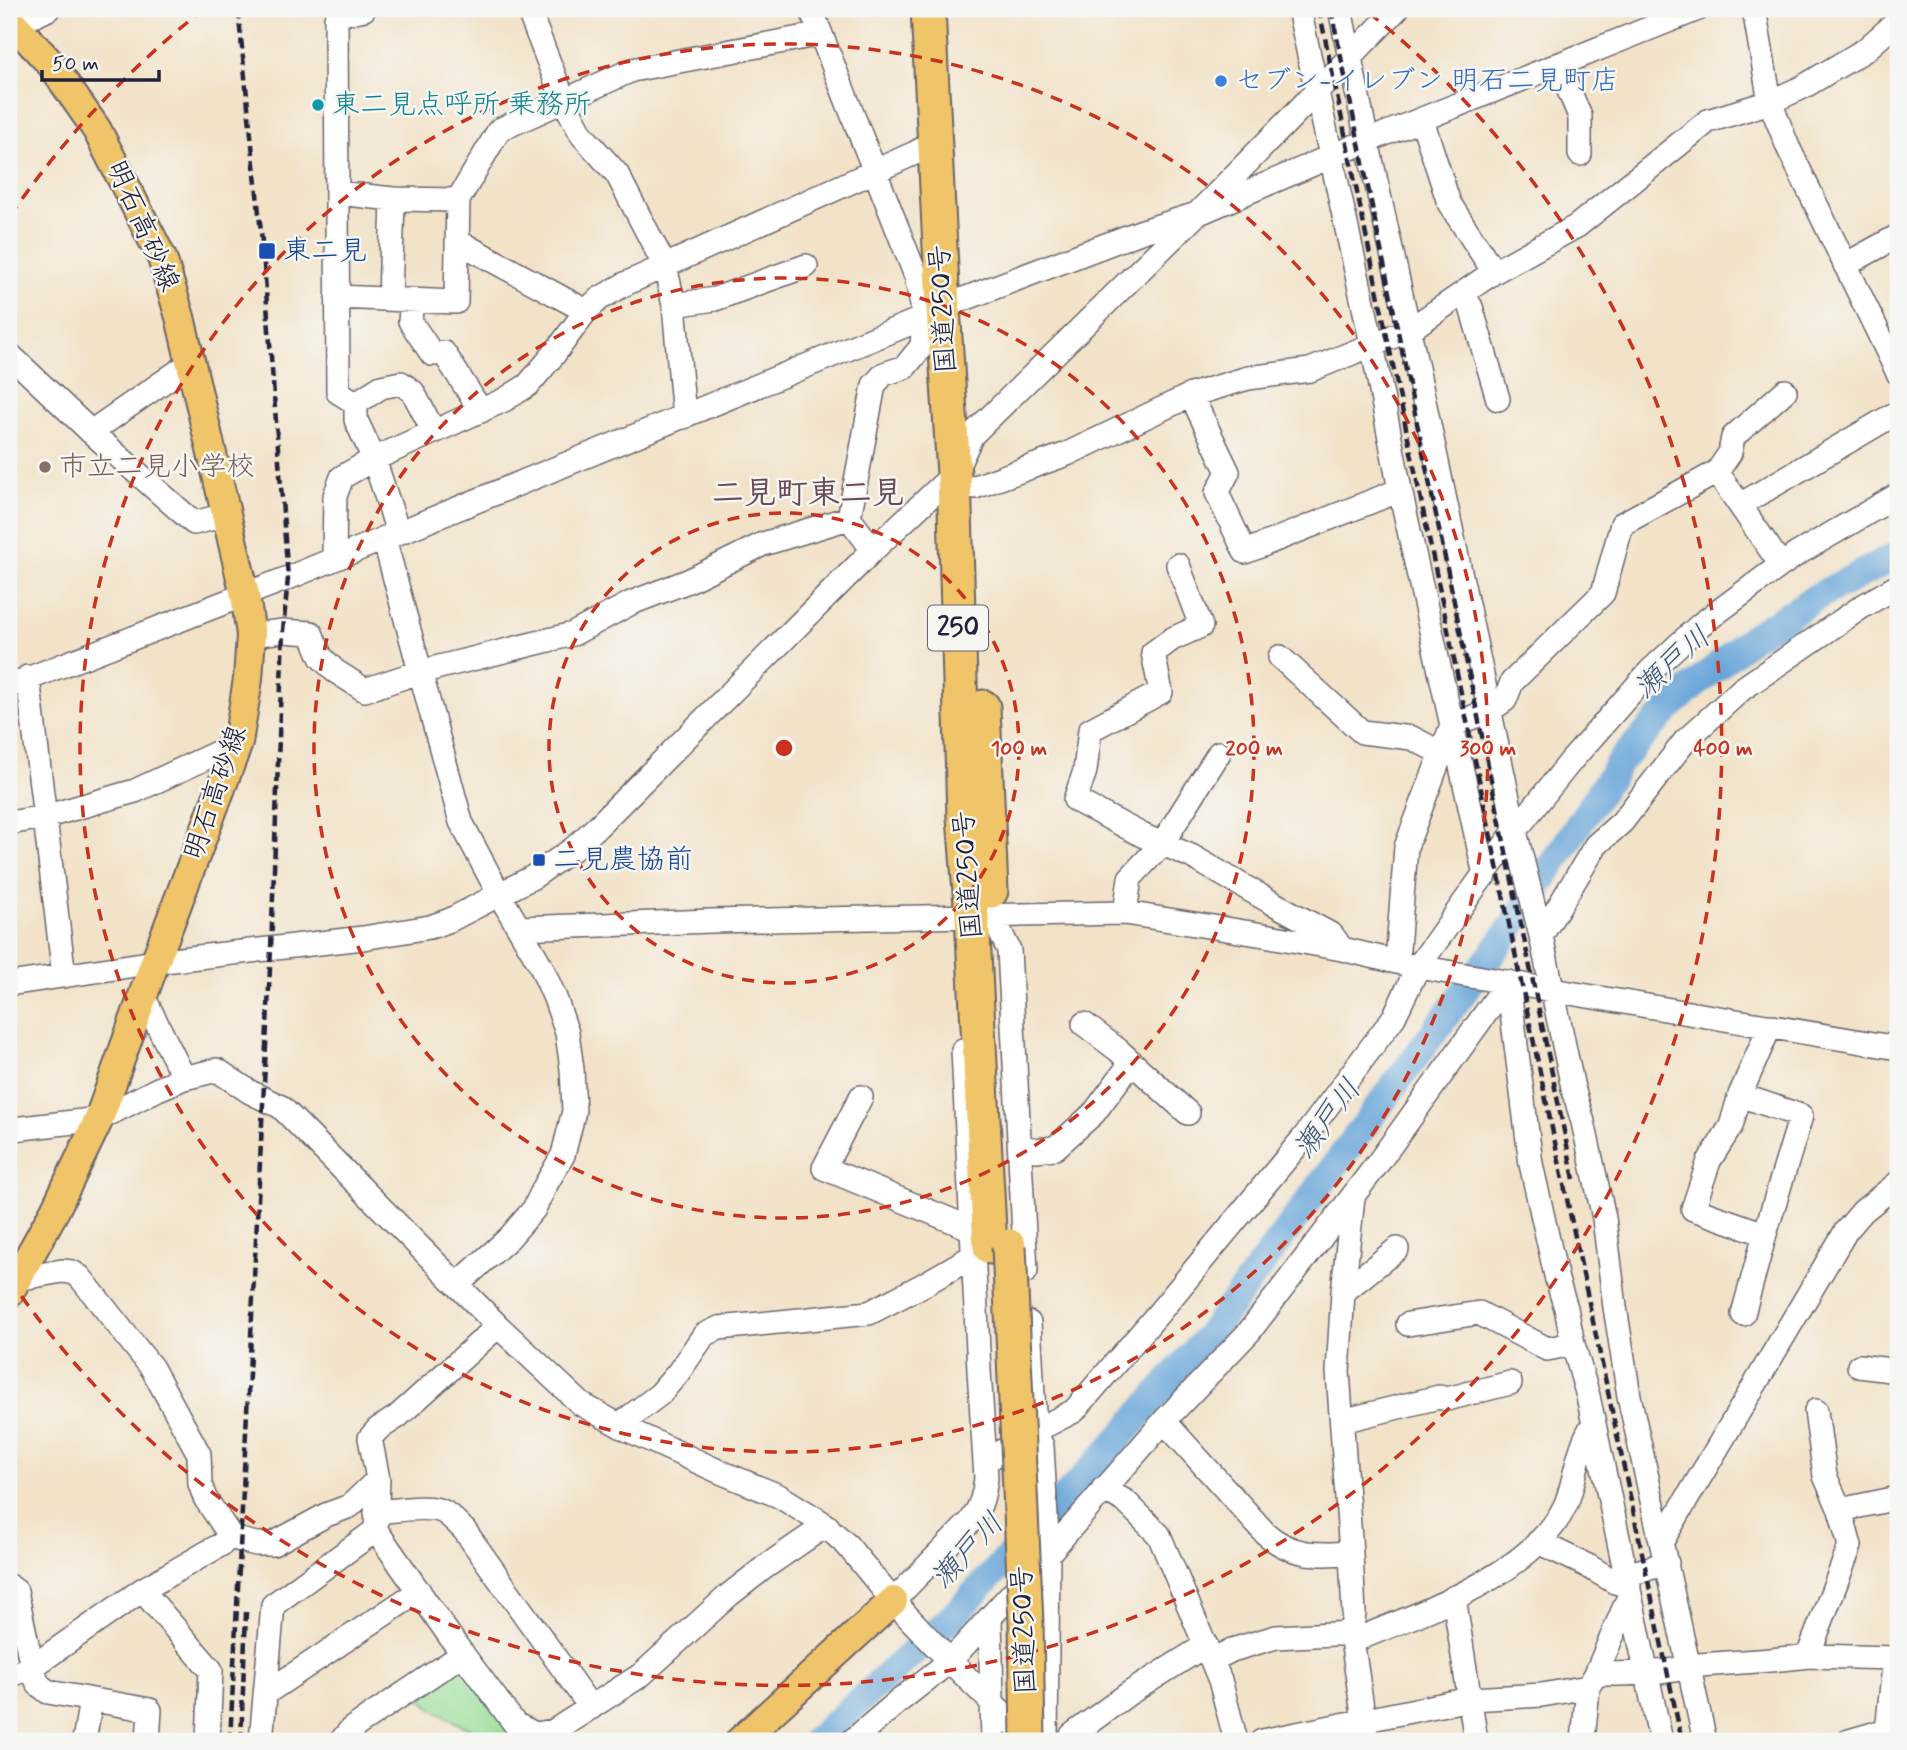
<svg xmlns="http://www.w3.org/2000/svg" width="1907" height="1750" font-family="Mynerve,'Klee One',sans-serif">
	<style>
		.green { fill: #98de97; stroke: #5d8069; stroke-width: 2 }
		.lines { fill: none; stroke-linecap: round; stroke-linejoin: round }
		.river { stroke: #66a4d8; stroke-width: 28 }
		.minor-casing { stroke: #6b656c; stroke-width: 26 }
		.major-casing { stroke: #6b656c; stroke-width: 32 }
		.highway-casing { stroke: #6b656c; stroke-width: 37 }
		.minor { stroke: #fff; stroke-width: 23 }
		.major { stroke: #f0c469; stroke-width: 28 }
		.highway { stroke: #f0c469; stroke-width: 33 }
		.rail { stroke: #22223b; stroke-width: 4.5; stroke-dasharray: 10 5; stroke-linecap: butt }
		.highway-bridge-casing { stroke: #6b656c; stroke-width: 37; stroke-linecap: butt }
		.highway-bridge { stroke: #f0c469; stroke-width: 33 }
		.ring { fill: none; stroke: #c8321e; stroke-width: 3.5; stroke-dasharray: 12 9 }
		.shop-dot { fill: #3f7fe0; stroke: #f6f6f2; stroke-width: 2.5 }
		.culture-dot { fill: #0f9aa8; stroke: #f6f6f2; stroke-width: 2.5 }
		.transit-dot { fill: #1a4fb4; stroke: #f6f6f2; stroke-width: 2.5 }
		.education-dot { fill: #8d6e63; stroke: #f6f6f2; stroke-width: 2.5 }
		.labels { text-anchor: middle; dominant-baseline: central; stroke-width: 5; stroke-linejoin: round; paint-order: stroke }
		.shield { fill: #f6f6f2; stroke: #626272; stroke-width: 2 }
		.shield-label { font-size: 26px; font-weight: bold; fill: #22223b }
		.shop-label { font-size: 28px; fill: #366cbe; stroke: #f6f6f2; text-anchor: start }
		.culture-label { font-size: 28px; fill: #0d838f; stroke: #f6f6f2; text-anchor: start }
		.street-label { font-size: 28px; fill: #22223b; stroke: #f6f6f2 }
		.transit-label { font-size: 28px; fill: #164399; stroke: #f6f6f2; text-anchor: start }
		.education-label { font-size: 28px; fill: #785e54; stroke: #f6f6f2; text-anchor: start }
		.water-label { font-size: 30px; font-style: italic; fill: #3d567a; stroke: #f6f6f2 }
		.quarter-label { font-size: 32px; font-weight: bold; fill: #694a57; stroke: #f6f6f2 }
		.centre { fill: #c8321e; stroke: #f6f6f2; stroke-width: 3.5 }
		.ring-label { font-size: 21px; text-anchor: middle; font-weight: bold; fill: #c8321e; stroke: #f6f6f2; stroke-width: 5; stroke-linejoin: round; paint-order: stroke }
	</style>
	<rect width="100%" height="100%" fill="#f6f6f2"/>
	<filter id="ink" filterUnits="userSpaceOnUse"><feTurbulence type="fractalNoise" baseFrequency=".0143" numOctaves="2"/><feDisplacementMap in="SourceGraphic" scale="14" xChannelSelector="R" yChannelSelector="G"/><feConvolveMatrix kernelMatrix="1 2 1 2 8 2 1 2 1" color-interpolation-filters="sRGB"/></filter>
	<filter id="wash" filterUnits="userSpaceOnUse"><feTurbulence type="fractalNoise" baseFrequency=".00686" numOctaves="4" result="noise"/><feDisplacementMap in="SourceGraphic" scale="28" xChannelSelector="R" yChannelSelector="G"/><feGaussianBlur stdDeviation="1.57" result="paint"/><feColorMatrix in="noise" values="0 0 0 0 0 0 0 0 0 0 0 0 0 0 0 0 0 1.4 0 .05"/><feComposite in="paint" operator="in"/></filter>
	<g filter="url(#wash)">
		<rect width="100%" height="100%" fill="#f2e2c8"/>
		<path class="green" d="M 454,1667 L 465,1669 L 512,1735 C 501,1736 490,1735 478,1732 C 461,1727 426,1707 416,1693 Z"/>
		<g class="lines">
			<path class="river" d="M 815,1741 L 953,1616 L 1112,1447 L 1208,1336 L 1509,931 L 1621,760 L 1676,701 L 1751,638 L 1820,595 L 1898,555"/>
		</g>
	</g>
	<g filter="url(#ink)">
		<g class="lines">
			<defs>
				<path id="minor" d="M 528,9 L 564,101 L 582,135 L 617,174 L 665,266 L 674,305 L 684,417
					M 811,9 L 916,276 L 924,315 L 922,346 L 905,367 L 884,374 L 874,385 L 849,518 L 873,550
					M 1299,9 L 1372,344 L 1400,490 L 1485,875
					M 1340,9 L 1367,141 L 1409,330 L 1515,831 L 1541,936 L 1573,1088 L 1583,1122 L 1604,1218 L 1615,1307 L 1629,1396 L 1705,1741
					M 1754,9 L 1770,102 L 1788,147 L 1898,373
					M 15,25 L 48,9
					M 1558,65 L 1580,116 L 1580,154
					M 1422,120 L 1449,203 L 1494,272
					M 337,193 L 393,199 L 458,200 L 499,130 L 632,70 L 821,34
					M 457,241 L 586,311
					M 1845,265 L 1898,236
					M 1462,294 L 1471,307 L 1498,399
					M 337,297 L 456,302 L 458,200
					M 390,299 L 393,199
					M 412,300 L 410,321 L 432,354 L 444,353 L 481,411
					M 674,305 L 715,299 L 806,266
					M 9,354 L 91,432 L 194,523 L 226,515
					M 1191,395 L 1228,472 L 1217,493 L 1245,552 L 1400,490
					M 356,403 L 338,392 L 336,18 L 337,15 L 364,9
					M 356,403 L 356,420 L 374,459 L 398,532
					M 356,403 L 381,387 L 401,383 L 413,392 L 434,432
					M 91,432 L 189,364
					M 1717,472 L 1730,453 L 1733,437 L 1785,391
					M 975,487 L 1067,454 L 1191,395 L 1248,378 L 1310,370 L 1409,330 L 1494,272 L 1577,226 L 1708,121 L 1770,102 L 1803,87 L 1865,50 L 1898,21
					M 1740,505 L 1898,412
					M 384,538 L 461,822 L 499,894 L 540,964 L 555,998 L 567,1033 L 572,1069 L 574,1111 L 563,1155 L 545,1186 L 534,1209 L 509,1238 L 458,1284
					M 334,558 L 335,496 L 342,477 L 374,459 L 504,400 L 528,385 L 555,353 L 586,311 L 599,299 L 625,284 L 915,153 L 935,142
					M 1178,565 L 1201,626 L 1172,639 L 1153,653 L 1161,692 L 1090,730 L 1085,771 L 1075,800 L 1144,836 L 1191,856 L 1269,901 L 1332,935 L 1342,949
					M 251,635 L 283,631 L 311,633 L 321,657 L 335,671 L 365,690 L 419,672 L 573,634 L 631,603 L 688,581 L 763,544 L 849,518
					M 1280,657 L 1362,732 L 1412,738 L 1441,753
					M 28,677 L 64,976
					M 9,686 L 288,578 L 916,321 L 924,315 L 943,307 L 1140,232 L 1197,214 L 1367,141 L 1698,9
					M 9,823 L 44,817 L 135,791 L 238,743
					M 1125,913 L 1130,878 L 1162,844 L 1219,753
					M 993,917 L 1009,950 L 1026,1271
					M 519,928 L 711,921 L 1125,913 L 1264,935 L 1342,949 L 1418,967 L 1552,990 L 1898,1048
					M 1541,936 L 1596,845 L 1622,822 L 1685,741 L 1742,689 L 1863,606 L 1898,586
					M 1397,962 L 1406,847 L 1452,725 L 1489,711 L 1505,700 L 1512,682 L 1603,593 L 1622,524 L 1717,472 L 1781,565
					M 1508,982 L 1531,1164 L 1557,1280 L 1566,1308 L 1573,1344 L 1588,1396 L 1661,1741
					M 9,984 L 155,962 L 363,938 L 430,927 L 450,920 L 533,877 L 573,849 L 598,826 L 873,550 L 954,474 L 972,435 L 1197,214 L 1397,9
					M 143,996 L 184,1078
					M 1084,1024 L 1118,1050 L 1188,1113
					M 1740,1095 L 1801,1116 L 1765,1234 L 1743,1314
					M 861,1097 L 824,1168 L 972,1229
					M 9,1127 L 14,1129 L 99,1119 L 158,1089 L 184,1078 L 217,1070 L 250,1092 L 281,1107 L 498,1326 L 581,1404 L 624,1428 L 718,1471 L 779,1496 L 821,1522 L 847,1545 L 893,1601 L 950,1661 L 1031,1741
					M 1020,1146 L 1036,1150 L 1055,1148 L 1094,1113 L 1131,1063
					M 1353,1197 L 1343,1292 L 1338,1372 L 1351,1553 L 1354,1614 L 1351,1633 L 1367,1741
					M 1765,1234 L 1693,1209 L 1709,1161 L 1731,1126 L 1740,1095 L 1770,1026
					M 9,1262 L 17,1279 L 62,1271 L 72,1272 L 80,1277 L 152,1368 L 199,1454 L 200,1484 L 205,1498 L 230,1535
					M 1343,1292 L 1397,1249
					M 1029,1323 L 1035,1431 L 1042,1446 L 1048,1554 L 1046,1741
					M 1408,1324 L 1479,1313 L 1547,1349 L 1573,1344
					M 498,1326 L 397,1417 L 378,1429 L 370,1438 L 378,1479 L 376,1530 L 458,1648 L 515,1724 L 535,1734 L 554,1731 L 641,1675 L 729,1595 L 765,1567 L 816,1532 L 828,1527
					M 1859,1366 L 1898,1371
					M 1816,1411 L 1825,1476 L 1840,1510
					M 1164,1421 L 1265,1533 C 1292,1557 1317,1555 1351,1553
					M 1342,1421 L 1439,1397 L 1447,1399 L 1510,1383
					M 619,1425 L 660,1394 L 678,1373 L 704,1335 L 719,1328 L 869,1313 L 923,1285 L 973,1256
					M 986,1461 L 1035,1431 L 1074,1411 L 1157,1315 L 1305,1136 L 1394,1017 L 1418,967 L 1515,831 L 1571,761 L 1650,671 L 1700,625 L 1781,565 L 1797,554 L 1898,495
					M 1103,1489 L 1125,1501 L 1159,1535 L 1220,1680 L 1236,1741
					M 376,1512 C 393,1511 429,1504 444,1512 C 452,1517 458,1524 465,1531 L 591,1708
					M 1662,1541 L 1846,1231 L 1863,1211 L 1898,1183
					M 1538,1542 L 1588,1566 L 1615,1582 L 1629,1586
					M 1626,1575 L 1667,1563
					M 9,1586 L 16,1591 L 32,1667 L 38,1684 L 48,1692 L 150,1710 L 148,1741
					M 142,1590 L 211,1670 L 208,1741
					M 1454,1597 L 1476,1741
					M 893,1601 L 971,1521 C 981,1507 984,1495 986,1478 L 979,1370 L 963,1050
					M 990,1619 L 993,1741
					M 1353,1641 C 1420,1613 1534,1575 1566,1504 C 1574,1484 1576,1462 1584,1442 C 1587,1435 1590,1429 1594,1423
					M 1808,1656 L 1898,1658
					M 1212,1660 L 1232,1650 L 1276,1637 L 1351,1633
					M 1596,1674 C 1620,1674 1643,1674 1667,1671 C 1678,1670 1688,1666 1699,1665 C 1736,1662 1772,1661 1808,1656 L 1850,1546 L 1840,1510 L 1898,1498
					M 9,1676 L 32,1667 L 142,1590 L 222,1544 L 230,1535 L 240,1540 L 256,1544 L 273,1544 L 326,1515 L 350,1506 L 378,1479
					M 266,1693 L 419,1591
					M 1072,1735 L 1128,1694 L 1206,1645
					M 84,1741 L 91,1700
					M 261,1741 L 273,1605 L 376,1530
					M 341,1741 L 351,1729 L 463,1654
					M 852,1741 L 899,1701 L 950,1661 L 1048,1554 L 1164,1421 L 1249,1332 L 1378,1163 L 1508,982
					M 1262,1741 L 1470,1699 L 1542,1695 L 1588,1687
					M 1583,1741 L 1588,1687 L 1596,1674 L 1630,1594
					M 1849,1741 L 1887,1730 L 1895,1658"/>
				<path id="major" d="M 9,19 L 51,64 L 97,130 L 162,258 L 180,317 L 245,595 L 251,635 L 248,679 L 238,743 L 155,962 L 99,1119 L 55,1210 L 9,1293
					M 740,1741 L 893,1601"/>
				<path id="highway" d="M 928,9 L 943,307 L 954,474 L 964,818 L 972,917 L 990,1247
					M 983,707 L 991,891"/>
			</defs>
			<use href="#minor" class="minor-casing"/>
			<use href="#major" class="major-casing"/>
			<use href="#highway" class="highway-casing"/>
			<use href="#minor" class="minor"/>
			<use href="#major" class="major"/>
			<use href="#highway" class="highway"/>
			<path class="rail" d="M 1319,9 L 1525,1001 L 1682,1741
				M 1331,9 L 1575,1184
				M 230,1741 L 271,949 L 283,631 L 288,578 L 263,252 L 238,9
				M 241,1741 L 246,1612"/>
			<defs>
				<path id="highway-bridge" d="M 1009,1246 L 1026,1622 L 1028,1741"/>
			</defs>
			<use href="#highway-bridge" class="highway-bridge-casing"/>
			<use href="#highway-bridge" class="highway-bridge"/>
		</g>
	</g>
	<g class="ring">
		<circle cx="784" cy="748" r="235"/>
		<circle cx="784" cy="748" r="470"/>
		<circle cx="784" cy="748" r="704"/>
		<path d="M10 216A939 939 0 0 1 199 13M1369 13A939 939 0 1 1 10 1280"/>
	</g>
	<circle class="shop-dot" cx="1221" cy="81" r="7"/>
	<circle class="culture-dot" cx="318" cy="105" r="7"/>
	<g class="transit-dot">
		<rect x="258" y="242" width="18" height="18" rx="3.5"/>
		<rect x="532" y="853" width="14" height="14" rx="3.5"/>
	</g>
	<circle class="education-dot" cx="45" cy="467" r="7"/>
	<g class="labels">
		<rect class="shield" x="928" y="605.5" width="60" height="45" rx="5"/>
		<g class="shield-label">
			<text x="958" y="628">250</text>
		</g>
		<g class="shop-label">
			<text x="1235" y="81">セブン-イレブン 明石二見町店</text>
		</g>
		<g class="culture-label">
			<text x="332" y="105">東二見点呼所 乗務所</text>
		</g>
		<g class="street-label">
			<text transform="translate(142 226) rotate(66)">明石高砂線</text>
			<text transform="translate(944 309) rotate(-93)">国道250号</text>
			<text transform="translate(216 793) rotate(-71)">明石高砂線</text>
			<text transform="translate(969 875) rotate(-94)">国道250号</text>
			<text transform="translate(1025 1630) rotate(-92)">国道250号</text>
		</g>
		<g class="transit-label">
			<text x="283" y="251">東二見</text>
			<text x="553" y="860">二見農協前</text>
		</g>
		<g class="education-label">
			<text x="59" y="467">市立二見小学校</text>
		</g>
		<g class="water-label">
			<text transform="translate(1673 663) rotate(-42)">瀬戸川</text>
			<text transform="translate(1328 1119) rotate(-53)">瀬戸川</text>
			<text transform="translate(968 1551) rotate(-47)">瀬戸川</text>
		</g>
		<g class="quarter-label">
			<text x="808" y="494">二見町東二見</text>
		</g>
	</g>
	<circle cx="784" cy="748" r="10" class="centre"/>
	<g class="ring-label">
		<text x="1019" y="755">100 m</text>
		<text x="1254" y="755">200 m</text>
		<text x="1488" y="755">300 m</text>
		<text x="1723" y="755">400 m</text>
	</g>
	<rect width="1907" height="1750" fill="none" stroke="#f6f6f2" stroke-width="35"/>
	<path d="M42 70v10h117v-10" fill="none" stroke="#22223b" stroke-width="3.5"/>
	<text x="52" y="70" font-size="21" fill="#22223b" stroke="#f6f6f2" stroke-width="5" paint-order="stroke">50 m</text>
</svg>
